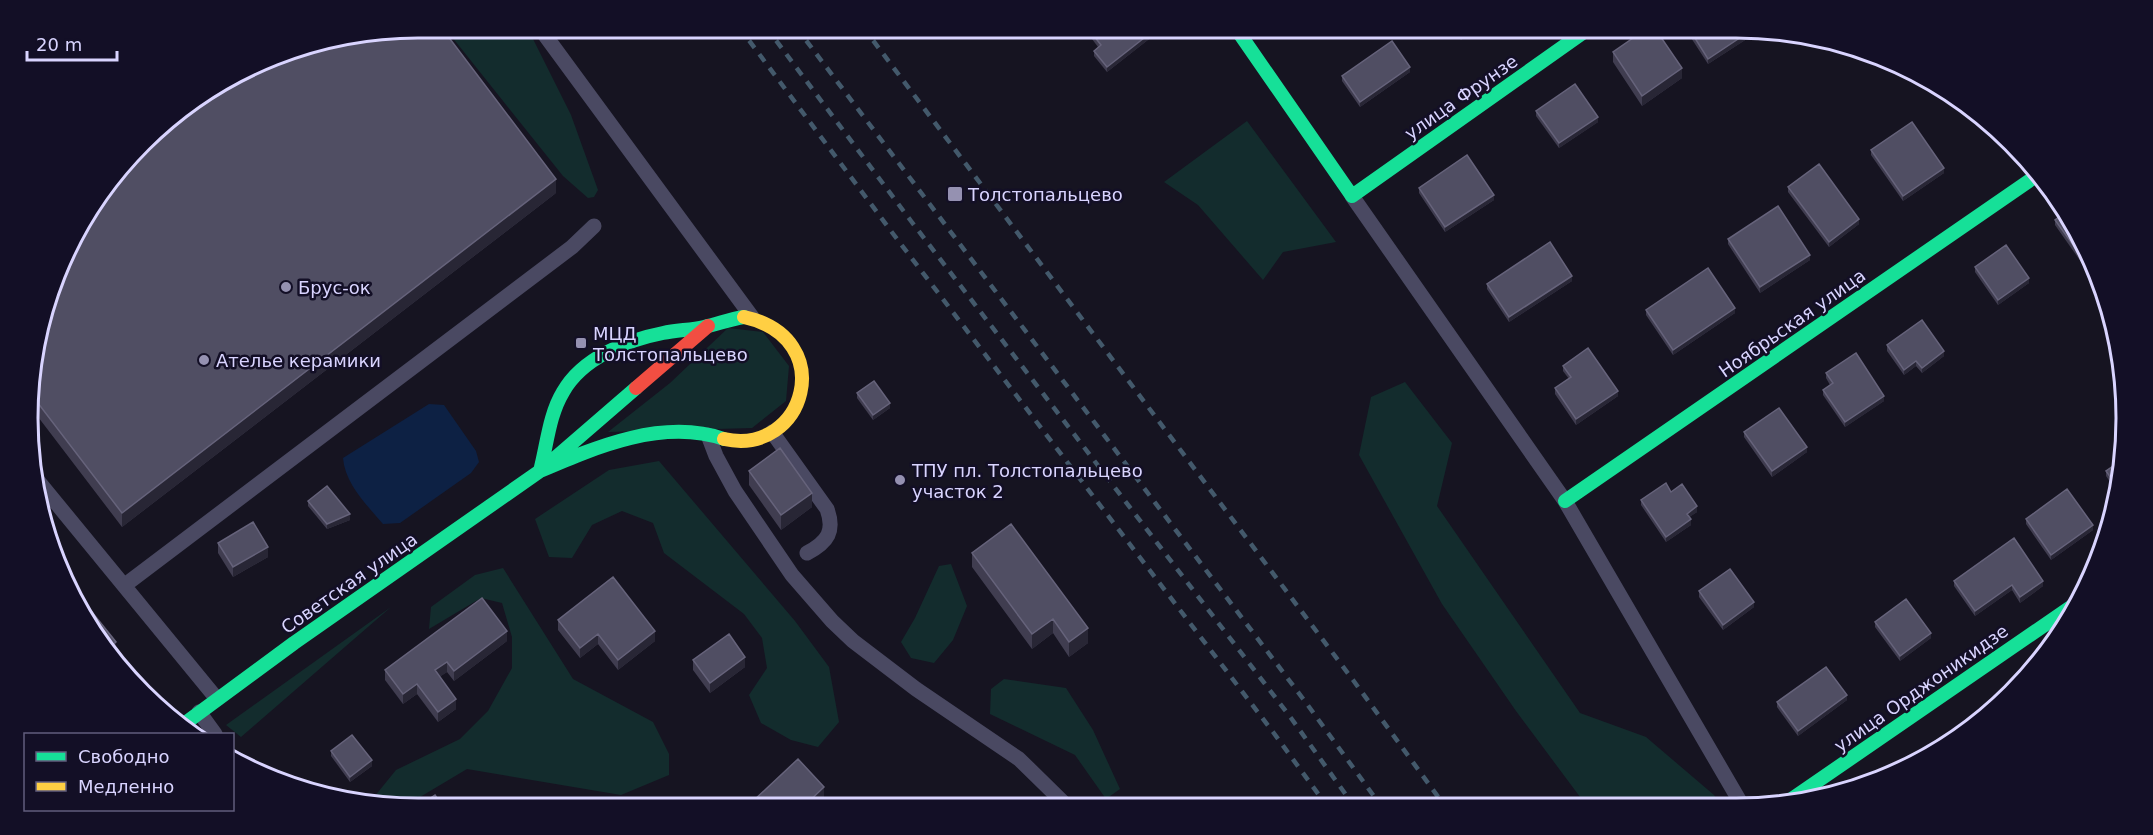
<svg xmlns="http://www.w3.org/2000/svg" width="2153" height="835" font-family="'DejaVu Sans',sans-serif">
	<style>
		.green { fill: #132c2d }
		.water { fill: #0d2144 }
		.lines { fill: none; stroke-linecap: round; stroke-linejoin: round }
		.lane { stroke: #4a4962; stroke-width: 15 }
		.fast { stroke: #16e098; stroke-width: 14 }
		.slow { stroke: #ffcf43; stroke-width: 14 }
		.jam { stroke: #f24e42; stroke-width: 14 }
		.rail { stroke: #43596b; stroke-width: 4.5; stroke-dasharray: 9 8; stroke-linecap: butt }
		.wall { fill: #403d50 }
		.shaded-wall { fill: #282635 }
		.building { fill: #504e63; stroke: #66637b; stroke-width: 1.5 }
		.poi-dot { fill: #9591b1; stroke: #130f26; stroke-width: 2 }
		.labels { text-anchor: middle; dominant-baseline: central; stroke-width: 5; stroke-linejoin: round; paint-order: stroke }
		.street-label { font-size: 18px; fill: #d9d4ff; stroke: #130f26 }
		.poi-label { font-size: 18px; fill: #d9d4ff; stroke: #130f26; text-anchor: start }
		.rim { fill: none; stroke: #d9d4ff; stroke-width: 3 }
	</style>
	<rect width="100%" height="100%" fill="#161421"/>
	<path class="green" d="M 444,27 L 522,27 L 531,35 L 571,115 L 598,190 L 594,197 L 588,198 L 563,176 Z
		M 1247,121 L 1336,242 L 1283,252 L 1263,280 L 1198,205 L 1164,182 Z
		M 728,328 L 763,332 L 789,366 L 786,401 L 752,428 L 608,432 L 670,383 Z
		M 1405,382 L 1452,443 L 1437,506 L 1580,713 L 1646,737 L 1714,795 L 1721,805 L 1586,805 L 1516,711 L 1442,604 L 1359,455 L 1371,397 Z
		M 659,461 L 795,621 L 829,667 L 839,722 L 818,747 L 791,740 L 761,723 L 749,695 L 767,668 L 762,638 L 744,614 L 664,553 L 653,523 L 622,511 L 592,525 L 572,558 L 549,557 L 535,519 L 609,470 Z
		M 951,564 L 967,606 L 953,640 L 934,663 L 911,658 L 901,642 L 915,618 L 939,566 Z
		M 503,568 L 573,679 L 653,722 L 669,754 L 669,775 L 621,795 L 467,769 L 405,806 L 370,802 L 396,770 L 460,739 L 488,711 L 512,668 L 512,637 L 502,603 L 481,598 L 429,629 L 431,607 L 475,575 Z
		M 391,607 L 241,737 L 226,725 Z
		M 1004,679 L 1066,688 L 1093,730 L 1120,789 L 1106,799 L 1075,755 L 990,714 L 991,689 Z"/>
	<path class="water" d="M 429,404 L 444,405 L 476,451 L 479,462 L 471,473 L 400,523 L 383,524 C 367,505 345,484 343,458 Z
		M 508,802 L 516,808 L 463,808 L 478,803 Z"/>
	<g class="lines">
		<path class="lane" d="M 539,27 L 752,317
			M 1352,196 L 1565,501 L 1742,805
			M 772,432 L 827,509 C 835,531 828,542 807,553
			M 708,435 L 716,456 L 735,491 L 792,575 L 832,621 L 853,641 L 916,689 L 1019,759 L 1067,806
			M 34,476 L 217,699
			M 125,585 L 572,247 L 594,226
			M 199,712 L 215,734"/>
		<path class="fast" d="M 1235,27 L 1352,196 L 1591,27
			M 724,439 C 663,418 596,447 540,471 C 547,445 549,415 563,392 C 582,358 627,340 663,333 C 677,330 691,330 704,327 C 718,324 730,319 744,317
			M 1565,501 L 2039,174
			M 180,727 L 294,643 L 540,471 L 636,388
			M 1783,805 L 2078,602"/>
		<path class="slow" d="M 724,439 C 805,457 840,338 744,317"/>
		<path class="jam" d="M 636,388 L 708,326"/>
		<path class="rail" d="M 739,27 L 894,235 L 1273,732 L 1327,806
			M 766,27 L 911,221 L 1291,718 L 1354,806
			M 796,27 L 1307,704 L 1381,806
			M 863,27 L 1353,680 L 1444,805"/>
	</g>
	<path class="wall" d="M 1083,27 L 1158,27 L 1158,32 L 1107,72 L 1094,56 L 1094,51 L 1098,47 Z
		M 1451,27 L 1478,27 L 1461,40 Z
		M 1684,27 L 1736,27 L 1756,30 L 1756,33 L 1708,64 Z
		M 1613,52 L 1682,78 L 1642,106 L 1613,62 Z
		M 1410,72 L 1360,107 L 1342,81 L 1342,76 Z
		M 1536,111 L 1598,122 L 1559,148 L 1536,116 Z
		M 1871,150 L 1944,173 L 1903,201 L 1871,155 Z
		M 1788,187 L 1859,224 L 1829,247 L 1788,192 Z
		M 1419,188 L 1494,200 L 1445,232 L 1419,193 Z
		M 556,193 L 122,527 L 32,409 L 30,366 Z
		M 2055,220 L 2093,264 L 2086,269 L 2055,225 Z
		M 1728,239 L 1810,260 L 1760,293 L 1728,244 Z
		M 1975,267 L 2029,283 L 1998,305 L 1975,272 Z
		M 1572,281 L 1509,322 L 1487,289 L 1487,284 Z
		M 1646,310 L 1735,313 L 1673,355 L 1646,315 Z
		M 1887,345 L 1944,356 L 1922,373 L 1916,366 L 1904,375 L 1887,351 Z
		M 1563,366 L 1618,396 L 1576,425 L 1555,394 L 1555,388 L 1569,379 L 1563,371 Z
		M 1826,373 L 1884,401 L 1845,427 L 1823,395 L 1823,390 L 1830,385 L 1826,378 Z
		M 857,393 L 890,408 L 873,420 L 857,398 Z
		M 1744,432 L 1807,452 L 1772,477 L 1744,437 Z
		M 2122,460 L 2117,492 L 2106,476 L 2106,471 Z
		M 749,471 L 812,507 L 781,530 L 749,485 Z
		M 1671,492 L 1697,512 L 1689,517 L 1691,525 L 1666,542 L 1641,505 L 1641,500 Z
		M 308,501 L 350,520 L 327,529 L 308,506 Z
		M 2026,519 L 2093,530 L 2051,560 L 2026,524 Z
		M 218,543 L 268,557 L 233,577 L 218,553 Z
		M 972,553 L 1088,643 L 1069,657 L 1053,633 L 1032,649 L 972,567 Z
		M 1954,581 L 2043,586 L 2020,603 L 2012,590 L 1975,616 L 1954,586 Z
		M 1699,591 L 1754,607 L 1723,630 L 1699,597 Z
		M 558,620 L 655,641 L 618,670 L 598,644 L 580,658 L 558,630 Z
		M 1875,622 L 1931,638 L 1900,661 L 1875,627 Z
		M 507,641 L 454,681 L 447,672 L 439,677 L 456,709 L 438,722 L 417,694 L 403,704 L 385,680 L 385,670 Z
		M 693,660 L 745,667 L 710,693 L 693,670 Z
		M 1847,700 L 1798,736 L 1777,707 L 1777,702 Z
		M 331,751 L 372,766 L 350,782 L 331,756 Z"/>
	<path class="shaded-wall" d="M 1158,27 L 1158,32 L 1107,72 L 1107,67 Z
		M 1464,27 L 1478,27 L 1461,40 L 1461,30 Z
		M 1753,29 L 1756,30 L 1756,33 L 1708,64 L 1708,59 Z
		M 1410,67 L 1410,72 L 1360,107 L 1360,102 Z
		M 1682,68 L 1682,78 L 1642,106 L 1642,96 Z
		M 1598,117 L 1598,122 L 1559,148 L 1559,143 Z
		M 1944,168 L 1944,173 L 1903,201 L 1903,196 Z
		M 556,179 L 556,193 L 122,527 L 122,513 Z
		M 1494,195 L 1494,200 L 1445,232 L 1445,227 Z
		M 1859,219 L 1859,224 L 1829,247 L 1829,242 Z
		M 1810,255 L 1810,260 L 1760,293 L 1760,287 Z
		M 2091,260 L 2093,264 L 2086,269 L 2086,263 Z
		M 1572,276 L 1572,281 L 1509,322 L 1509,317 Z
		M 2029,278 L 2029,283 L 1998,305 L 1998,300 Z
		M 1735,308 L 1735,313 L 1673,355 L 1673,350 Z
		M 1944,351 L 1944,356 L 1922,373 L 1922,368 Z
		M 1916,361 L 1916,366 L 1904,375 L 1904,370 Z
		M 1618,391 L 1618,396 L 1576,425 L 1576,419 Z
		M 1884,396 L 1884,401 L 1845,427 L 1845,422 Z
		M 890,403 L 890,408 L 873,420 L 873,415 Z
		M 1807,447 L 1807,452 L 1772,477 L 1772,471 Z
		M 812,493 L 812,507 L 781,530 L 781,515 Z
		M 1697,506 L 1697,512 L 1687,519 L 1687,514 Z
		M 350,514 L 350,520 L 327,529 L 327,524 Z
		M 1691,519 L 1691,525 L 1666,542 L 1666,537 Z
		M 2093,525 L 2093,530 L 2051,560 L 2051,555 Z
		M 268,547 L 268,557 L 233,577 L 233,567 Z
		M 2043,581 L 2043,586 L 2020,603 L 2020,597 Z
		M 2012,585 L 2012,590 L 1975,616 L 1975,611 Z
		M 1754,602 L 1754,607 L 1723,630 L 1723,625 Z
		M 1053,619 L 1053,633 L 1032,649 L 1032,634 Z
		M 1088,628 L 1088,643 L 1069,657 L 1069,642 Z
		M 507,631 L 507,641 L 454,681 L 454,671 Z
		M 655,631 L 655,641 L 618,670 L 618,660 Z
		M 1931,633 L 1931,638 L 1900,661 L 1900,656 Z
		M 598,634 L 598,644 L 580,658 L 580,648 Z
		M 116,642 L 116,656 L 115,658 L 107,649 Z
		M 745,657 L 745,667 L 710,693 L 710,683 Z
		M 447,662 L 447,672 L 435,680 L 435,670 Z
		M 417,684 L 417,694 L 403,704 L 403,694 Z
		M 1847,695 L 1847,700 L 1798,736 L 1798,731 Z
		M 456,699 L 456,709 L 438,722 L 438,712 Z
		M 372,760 L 372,766 L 350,782 L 350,777 Z
		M 824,787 L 824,797 L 814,807 L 803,807 Z"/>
	<path class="building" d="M 417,27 L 441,27 L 556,179 L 122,513 L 31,394 L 30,366 L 79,223 L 160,124 L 292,48 Z
		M 1087,27 L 1158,27 L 1107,67 L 1094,51 L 1101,45 Z
		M 1649,27 L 1654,27 L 1682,68 L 1642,96 L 1613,52 Z
		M 1688,27 L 1736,27 L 1753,29 L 1708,59 Z
		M 1392,41 L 1410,67 L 1360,102 L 1342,76 Z
		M 1575,84 L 1598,117 L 1559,143 L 1536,111 Z
		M 1912,122 L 1944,168 L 1903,196 L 1871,150 Z
		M 1467,155 L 1494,195 L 1445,227 L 1419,188 Z
		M 1819,164 L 1859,219 L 1829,242 L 1788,187 Z
		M 1778,206 L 1810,255 L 1760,287 L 1728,239 Z
		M 2066,212 L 2074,223 L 2091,260 L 2086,263 L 2055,220 Z
		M 1550,242 L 1572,276 L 1509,317 L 1487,284 Z
		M 2006,245 L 2029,278 L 1998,300 L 1975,267 Z
		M 1708,268 L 1735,308 L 1673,350 L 1646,310 Z
		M 1922,320 L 1944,351 L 1922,368 L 1916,361 L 1904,370 L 1887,345 Z
		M 1588,348 L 1618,391 L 1576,419 L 1555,388 L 1571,377 L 1563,366 Z
		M 1856,353 L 1884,396 L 1845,422 L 1823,390 L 1833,383 L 1826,373 Z
		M 874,381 L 890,403 L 873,415 L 857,393 Z
		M 1779,408 L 1807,447 L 1772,471 L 1744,432 Z
		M 780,448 L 812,493 L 781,515 L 749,471 Z
		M 2122,460 L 2118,488 L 2106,471 Z
		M 1666,483 L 1671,492 L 1682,484 L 1697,506 L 1687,514 L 1691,519 L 1666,537 L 1641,500 Z
		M 327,486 L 350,514 L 327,524 L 308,501 Z
		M 2067,489 L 2093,525 L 2051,555 L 2026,519 Z
		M 253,522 L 268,547 L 233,567 L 218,543 Z
		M 1011,524 L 1088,628 L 1069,642 L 1053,619 L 1032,634 L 972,553 Z
		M 2014,538 L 2043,581 L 2020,597 L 2012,585 L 1975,611 L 1954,581 Z
		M 1730,569 L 1754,602 L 1723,625 L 1699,591 Z
		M 613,577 L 655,631 L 618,660 L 598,634 L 580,648 L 558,620 Z
		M 75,591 L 116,642 L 107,649 L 93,634 Z
		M 482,598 L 507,631 L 454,671 L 447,662 L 435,670 L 456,699 L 438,712 L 417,684 L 403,694 L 385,670 Z
		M 1906,599 L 1931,633 L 1900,656 L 1875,622 Z
		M 729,634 L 745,657 L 710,683 L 693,660 Z
		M 1826,667 L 1847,695 L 1798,731 L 1777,702 Z
		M 352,735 L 372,760 L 350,777 L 331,751 Z
		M 798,759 L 824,787 L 803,807 L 757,807 L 752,802 Z
		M 435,795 L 443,807 L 442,808 L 418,808 L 417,807 Z"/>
	<g class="poi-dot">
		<rect x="947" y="186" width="16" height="16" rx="3"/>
		<circle cx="286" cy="287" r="6"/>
		<rect x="575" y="337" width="12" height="12" rx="3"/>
		<circle cx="204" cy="360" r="6"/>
		<circle cx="900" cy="480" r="6"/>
	</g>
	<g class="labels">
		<g class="street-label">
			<text transform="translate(1461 97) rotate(-35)">улица Фрунзе</text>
			<text transform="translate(1792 323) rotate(-35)">Ноябрьская улица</text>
			<text transform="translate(349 583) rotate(-35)">Советская улица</text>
			<text transform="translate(1921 688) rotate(-35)">улица Орджоникидзе</text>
		</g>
		<g class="poi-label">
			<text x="968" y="194">Толстопальцево</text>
			<text x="298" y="287">Брус-ок</text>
			<text x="593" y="333">МЦД<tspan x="593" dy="21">Толстопальцево</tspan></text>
			<text x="216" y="360">Ателье керамики</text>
			<text x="912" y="470">ТПУ пл. Толстопальцево<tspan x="912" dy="21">участок 2</tspan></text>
		</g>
	</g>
	<path d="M0 0H2153V835H0ZM418 38H1736A380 380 0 0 1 2116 418V418A380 380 0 0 1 1736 798H418A380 380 0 0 1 38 418V418A380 380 0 0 1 418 38Z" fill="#130f26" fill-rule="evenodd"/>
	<path class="rim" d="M418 38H1736A380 380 0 0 1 2116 418V418A380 380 0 0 1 1736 798H418A380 380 0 0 1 38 418V418A380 380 0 0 1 418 38Z"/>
	<rect x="24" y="733" width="210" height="78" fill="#130f26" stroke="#625e7d" stroke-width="1.5"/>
	<rect x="36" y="752" width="30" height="9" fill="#16e098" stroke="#625e7d" stroke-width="1.5"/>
	<text x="78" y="763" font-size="18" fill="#d9d4ff">Свободно</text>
	<rect x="36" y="782" width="30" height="9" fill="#ffcf43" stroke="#625e7d" stroke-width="1.5"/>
	<text x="78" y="793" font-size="18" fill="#d9d4ff">Медленно</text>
	<path d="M27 51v9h90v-9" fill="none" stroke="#d9d4ff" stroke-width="3"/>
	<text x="36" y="51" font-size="18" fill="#d9d4ff" stroke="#130f26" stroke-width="4.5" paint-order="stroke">20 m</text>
</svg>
